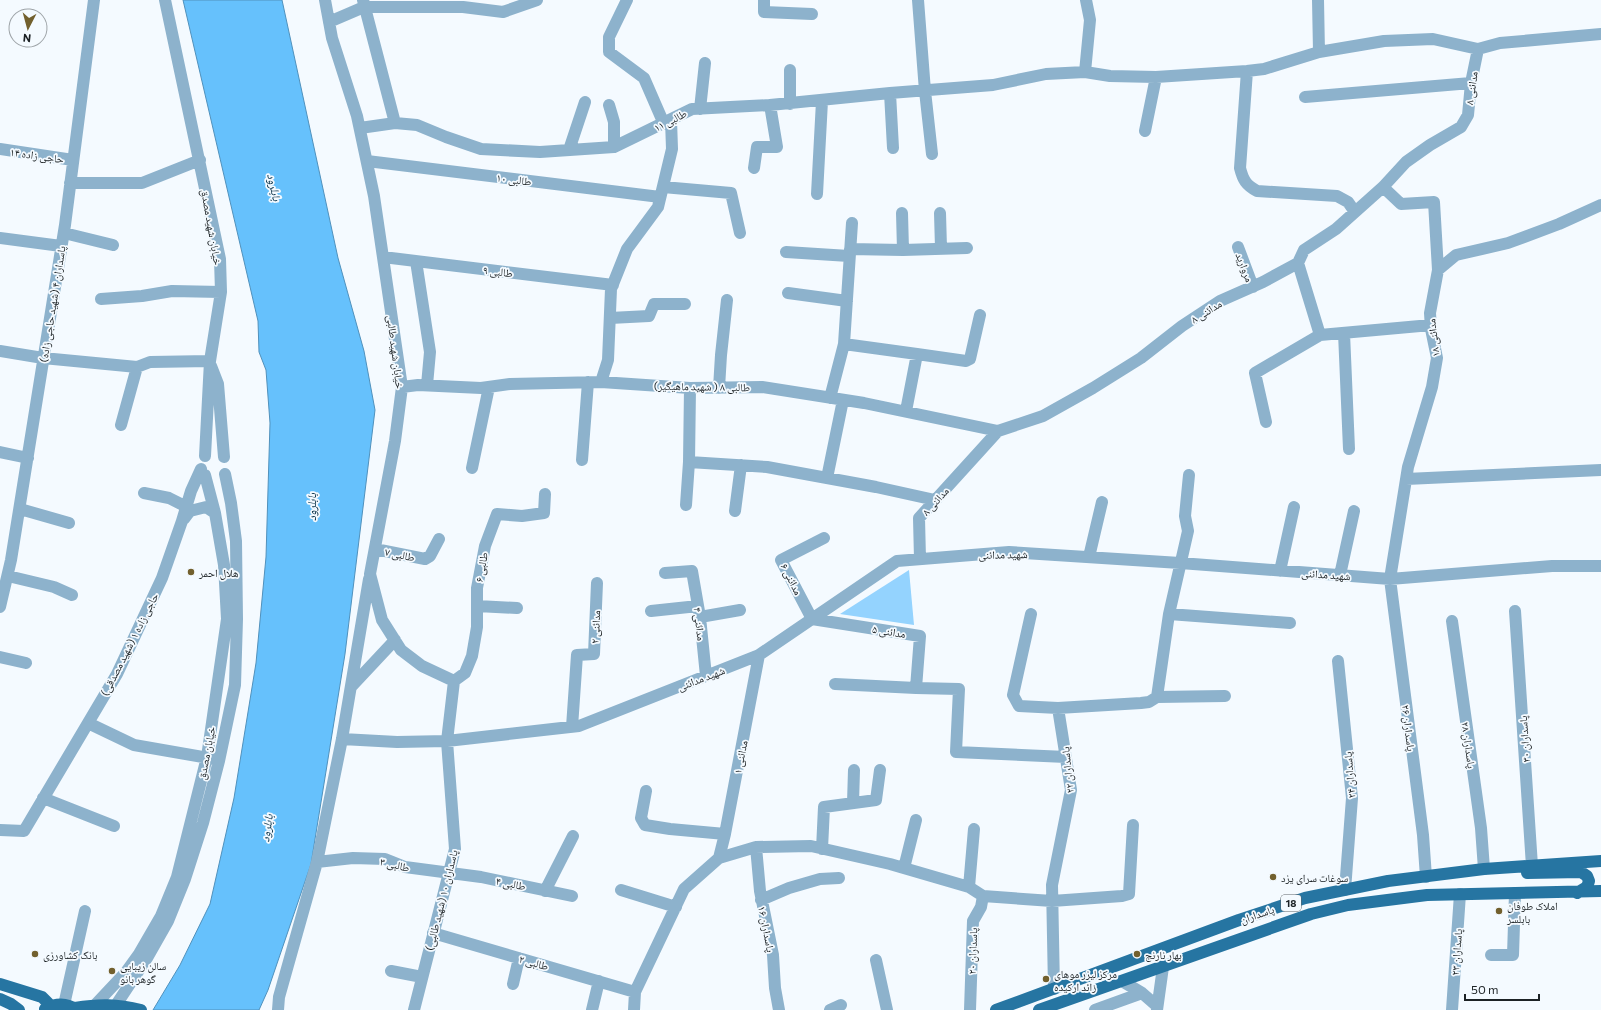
<svg xmlns="http://www.w3.org/2000/svg" width="1601" height="1010" font-family="Commissioner,'Noto Naskh Arabic',sans-serif">
	<style>
		.green { fill: #94d3fe }
		.water { fill: #66c1fc; stroke: #5091bc }
		.lines { fill: none; stroke-linecap: round; stroke-linejoin: round }
		.minor { stroke: #8db2cc; stroke-width: 12 }
		.major { stroke: #2675a2; stroke-width: 12 }
		.poi-dot { fill: #72602e; stroke: #f4faff; stroke-width: 1.5 }
		.labels { text-anchor: middle; dominant-baseline: central; stroke-width: 3.5; stroke-linejoin: round; paint-order: stroke }
		.shield { fill: #f4faff; stroke: #5d6366; stroke-width: 1 }
		.shield-label { font-size: 10px; font-weight: bold; fill: #1c2225 }
		.street-label { font-size: 11px; fill: #1c2225; stroke: #f4faff }
		.poi-label { font-size: 11px; fill: #1c2225; stroke: #f4faff; text-anchor: start }
		.water-label { font-size: 12px; font-style: italic; fill: #042e45; stroke: #f4faff }
	</style>
	<rect width="100%" height="100%" fill="#f4faff"/>
	<path class="green" d="M 909,570 L 914,625 L 840,614 Z"/>
	<path class="water" d="M 183,0 L 282,0 L 338,258 L 364,351 L 375,410 L 345,654 L 311,864 L 268,990 L 259,1010 L 153,1010 L 180,965 L 210,904 L 234,798 L 256,663 L 266,557 L 270,423 L 266,370 L 259,352 L 258,321 Z"/>
	<g class="lines">
		<path class="minor" d="M 165,0 L 220,259 L 221,292 L 210,361 L 205,456
			M 325,0 L 332,38 L 357,116 L 374,196 L 402,387 L 395,441 L 370,574 L 382,620 L 401,650 L 422,666 L 454,681 L 447,741 L 455,849 L 414,1010
			M 363,0 L 395,123
			M 627,0 L 609,37 L 609,52 L 644,78 L 664,124
			M 764,0 L 764,12 L 812,14
			M 918,0 L 925,91 L 932,154
			M 1318,0 L 1319,52
			M 329,22 L 364,7 L 463,7 L 503,12 L 537,0
			M 1247,71 L 1240,168 C 1243,180 1246,185 1257,191 L 1337,196 L 1348,202 L 1355,212
			M 1085,72 L 1090,20 L 1086,0
			M 890,93 L 893,148
			M 1305,97 L 1471,83
			M 790,104 L 790,70
			M 609,105 L 614,122 L 614,147
			M 700,109 L 705,63
			M 360,128 L 395,123 L 417,125 L 446,137 L 481,149 L 540,152 L 614,147 L 692,109 L 770,105 L 890,93 L 993,85 L 1046,74 L 1085,72 L 1110,76 L 1156,77 L 1247,71 L 1264,69 L 1319,52 L 1384,41 L 1433,39 L 1478,49 L 1500,43 L 1601,34
			M 1145,131 L 1156,77
			M 0,149 L 73,160
			M 569,150 L 585,102
			M 367,161 L 660,197
			M 754,168 L 757,147 L 777,147 L 770,105
			M 70,183 L 142,183 L 200,160
			M 663,187 L 731,193 L 740,233
			M 1383,187 L 1401,204 L 1434,202 L 1438,270
			M 817,194 L 822,101
			M 902,213 L 903,250
			M 940,213 L 941,248
			M 64,233 L 113,245
			M 0,238 L 61,246
			M 1238,247 L 1253,287
			M 850,249 L 903,250 L 967,248
			M 786,252 L 849,256
			M 383,257 L 613,285
			M 416,261 L 430,352 L 427,385
			M 1298,263 L 1320,335 L 1431,325
			M 788,293 L 847,301
			M 101,299 L 142,296 L 172,291 L 221,292
			M 610,318 L 649,316 L 654,304 L 685,304
			M 1344,333 L 1349,449
			M 844,344 L 917,354 L 906,411
			M 0,351 L 43,358 L 137,367 L 150,362 L 210,361
			M 917,354 L 966,361 L 970,359 L 980,315
			M 211,366 L 218,384 L 224,457
			M 601,382 L 608,360 L 611,289 L 627,249 L 658,207 L 672,149 L 671,120
			M 402,387 L 418,385 L 481,388 L 510,384 L 601,382 L 690,388 L 762,387 L 864,403 L 998,431
			M 719,388 L 721,355 L 727,300
			M 830,398 L 844,344 L 852,223
			M 1266,422 L 1255,373 L 1320,335
			M 121,425 L 137,367
			M 0,452 L 28,458
			M 582,460 L 588,382
			M 689,462 L 767,467 L 876,487 L 935,500
			M 472,468 L 489,387
			M 827,478 L 843,400
			M 1406,479 L 1601,470
			M 144,493 L 169,498 L 187,507
			M 686,505 L 689,462 L 690,388
			M 20,509 L 69,523
			M 735,511 L 741,465
			M 184,519 L 190,511 L 206,507 L 215,513
			M 824,538 L 781,560 L 812,619 L 920,636 L 916,688 L 959,689 L 956,752 L 1066,757
			M 375,549 L 425,559 L 430,556 L 439,539
			M 1089,557 L 1102,502
			M 920,559 L 919,518 L 998,431 L 1043,416 L 1093,388 L 1141,358 L 1182,326 L 1220,301 L 1263,282 L 1298,263 L 1304,250 L 1336,229 L 1383,187 L 1406,162 L 1430,145 L 1461,127 L 1468,115 L 1471,83 L 1478,49
			M 1280,571 L 1294,507
			M 665,573 L 692,571 L 700,617 L 706,676
			M 1340,575 L 1354,511
			M 8,576 L 54,587 L 72,595
			M 477,606 L 517,608
			M 0,607 L 11,560 L 65,225 L 94,0
			M 651,611 L 698,606
			M 1515,611 L 1532,866
			M 1031,614 L 1013,695 L 1019,706 L 1058,708 L 1141,703 L 1149,702 L 1157,697 L 1169,614 L 1188,531 L 1185,516 L 1189,475
			M 1169,614 L 1290,623
			M 700,617 L 740,610
			M 1452,621 L 1481,828 L 1484,869
			M 0,657 L 26,663
			M 1338,661 L 1352,798 L 1345,890
			M 454,681 L 465,673 L 472,656 L 477,627 L 477,588 L 485,546 L 497,514 L 522,516 L 544,513 L 545,494
			M 835,684 L 916,688
			M 351,687 L 395,640
			M 1157,697 L 1225,696
			M 88,723 L 134,745 L 214,759
			M 572,727 L 577,655 L 594,654 L 597,583
			M 342,739 L 397,742 L 447,741 L 579,726 L 759,655 L 897,561 L 1009,552 L 1180,563 L 1390,579 L 1552,566 L 1601,566
			M 646,791 L 641,818 L 645,825 L 670,829 L 725,834
			M 43,798 L 114,826
			M 853,803 L 854,770
			M 0,830 L 24,831 L 117,674 L 162,578 L 182,521 L 191,491 L 201,469
			M 756,847 L 760,891 L 773,955 L 775,988 L 779,1010
			M 822,849 L 824,807 L 876,800 L 880,770
			M 719,858 L 725,834 L 759,655
			M 317,862 L 353,858 L 385,859 L 405,867 L 481,877 L 572,896
			M 904,868 L 916,820
			M 1426,877 L 1423,835 L 1390,579 L 1408,467 L 1432,387 L 1437,358 L 1431,329 L 1430,313 L 1438,270 L 1456,255 L 1508,243 L 1559,224 L 1601,205
			M 621,890 L 676,907
			M 545,891 L 573,836
			M 983,896 L 1052,901 L 1122,896 L 1129,894 L 1133,825
			M 761,900 L 789,888 L 820,879 L 839,878
			M 433,933 L 635,992
			M 1491,955 L 1513,955 L 1515,893
			M 876,960 L 887,1010
			M 391,971 L 422,977
			M 1122,981 L 1142,993 L 1157,1006
			M 513,984 L 519,958
			M 1054,989 L 1052,885 L 1071,790 L 1058,708
			M 64,1005 L 85,911
			M 95,1005 L 126,972 L 139,954 L 161,916 L 177,877 L 207,757 L 227,619 L 224,565 L 215,513 L 205,475
			M 116,1005 L 147,958 L 168,921 L 185,879 L 203,823 L 219,761 L 226,728 L 235,685 L 237,619 L 236,541 L 231,503 L 225,474
			M 278,1010 L 279,997 L 317,862 L 342,739 L 369,579
			M 592,1010 L 599,981
			M 634,1010 L 635,992 L 684,889 L 719,858 L 756,847 L 811,846 L 890,864 L 969,887
			M 830,1010 L 841,1005
			M 970,1010 L 973,921 L 981,907 L 983,896 L 969,887 L 974,829
			M 1095,1010 L 1142,993
			M 1157,1010 L 1163,967
			M 1452,1010 L 1460,894"/>
		<path class="major" d="M 1527,873 L 1581,872 L 1587,876 L 1589,881 L 1587,887 L 1577,893
			M 0,984 L 42,997 L 51,1006
			M 0,999 L 11,1004 L 19,1010
			M 75,1008 C 99,1004 117,1004 141,1010
			M 45,1009 C 56,1003 67,1003 77,1010
			M 996,1010 L 1239,920 L 1305,898 L 1388,881 L 1484,869 L 1601,861
			M 1039,1010 L 1311,914 L 1348,905 L 1427,895 L 1601,891"/>
	</g>
	<g class="poi-dot">
		<circle cx="191" cy="572" r="4"/>
		<circle cx="1273" cy="877" r="4"/>
		<circle cx="1499" cy="911" r="4"/>
		<circle cx="35" cy="954" r="4"/>
		<circle cx="1137" cy="954" r="4"/>
		<circle cx="112" cy="971" r="4"/>
		<circle cx="1046" cy="979" r="4"/>
	</g>
	<g class="labels">
		<rect class="shield" x="1281" y="895" width="20" height="16" rx="3"/>
		<g class="shield-label">
			<text x="1291" y="903">18</text>
		</g>
		<g class="street-label">
			<text transform="translate(1471 88) rotate(-82)">مدائنی ۸</text>
			<text transform="translate(670 120) rotate(-27)">طالبی ۱۱</text>
			<text transform="translate(37 155) rotate(8)">حاجی زاده ۱۴</text>
			<text transform="translate(514 179) rotate(7)">طالبی ۱۰</text>
			<text transform="translate(212 227) rotate(80)">خیابان شهید مصدق</text>
			<text transform="translate(1245 267) rotate(69)">مروارید</text>
			<text transform="translate(498 271) rotate(7)">طالبی ۹</text>
			<text transform="translate(52 304) rotate(-81)">پاسداران ۴ (شهید حاجی زاده)</text>
			<text transform="translate(1206 311) rotate(-32)">مدائنی ۸</text>
			<text transform="translate(1433 338) rotate(-97)">مدائنی ۱۸</text>
			<text transform="translate(396 352) rotate(83)">خیابان شهید طالبی</text>
			<text transform="translate(702 386) rotate(1)">طالبی ۸ ( شهید ماهیگیر)</text>
			<text transform="translate(935 501) rotate(-48)">مدائنی ۸</text>
			<text transform="translate(400 554) rotate(12)">طالبی ۷</text>
			<text transform="translate(1003 554) rotate(-1)">شهید مدائنی</text>
			<text transform="translate(481 567) rotate(-80)">طالبی ۶</text>
			<text transform="translate(1326 574) rotate(4)">شهید مدائنی</text>
			<text transform="translate(792 579) rotate(63)">مدائنی ۶</text>
			<text transform="translate(700 624) rotate(83)">مدائنی ۴</text>
			<text transform="translate(595 627) rotate(-87)">مدائنی ۲</text>
			<text transform="translate(889 631) rotate(9)">مدائنی ۵</text>
			<text transform="translate(129 644) rotate(-63)">حاجی زاده ۱ (شهید مصدقی)</text>
			<text transform="translate(701 678) rotate(-21)">شهید مدائنی</text>
			<text transform="translate(1409 728) rotate(83)">پاسداران ۲۶</text>
			<text transform="translate(1524 739) rotate(-94)">پاسداران ۳۰</text>
			<text transform="translate(1469 745) rotate(82)">پاسداران ۲۸</text>
			<text transform="translate(206 753) rotate(-79)">خیابان مصدق</text>
			<text transform="translate(740 757) rotate(-79)">مدائنی ۱</text>
			<text transform="translate(1067 770) rotate(-96)">پاسداران ۲۲</text>
			<text transform="translate(1349 775) rotate(-95)">پاسداران ۲۴</text>
			<text transform="translate(395 864) rotate(13)">طالبی ۳</text>
			<text transform="translate(511 883) rotate(11)">طالبی ۴</text>
			<text transform="translate(441 900) rotate(-76)">پاسداران ۱۰ (شهید طالبی)</text>
			<text transform="translate(1257 914) rotate(-19)">پاسداران</text>
			<text transform="translate(767 929) rotate(79)">پاسداران ۱۶</text>
			<text transform="translate(972 951) rotate(-88)">پاسداران ۲۰</text>
			<text transform="translate(1456 952) rotate(-86)">پاسداران ۲۳</text>
			<text transform="translate(534 962) rotate(16)">طالبی ۲</text>
		</g>
		<g class="poi-label">
			<text x="199" y="572">هلال احمر</text>
			<text x="1281" y="877">سوغات سرای یزد</text>
			<text x="1507" y="905">املاک طوفان<tspan x="1507" dy="13">بابلسر</tspan></text>
			<text x="43" y="954">بانک کشاورزی</text>
			<text x="1145" y="954">بهار نارنج</text>
			<text x="120" y="965">سالن زیبایی<tspan x="120" dy="13">گوهر بانو</tspan></text>
			<text x="1054" y="973">مرکز لیزر موهای<tspan x="1054" dy="13">زائد ارکیده</tspan></text>
		</g>
		<g class="water-label">
			<text transform="translate(275 187) rotate(77)">بابلرود</text>
			<text transform="translate(311 507) rotate(-90)">بابلرود</text>
			<text transform="translate(266 828) rotate(-82)">بابلرود</text>
		</g>
	</g>
	<g transform="translate(28 28) rotate(186)"><circle r="19" fill="#f4faff" stroke="#9ea4a8"/>
	<path d="M0-3L7 15L0 10L-7 15Z" fill="#72602e"/>
	<text y="-6" font-size="11" font-weight="bold" text-anchor="middle" fill="#1c2225">N</text>
	</g>
	<path d="M1465 994v6h74v-6" fill="none" stroke="#1c2225" stroke-width="2"/>
	<text x="1471" y="994" font-size="12" fill="#1c2225" stroke="#f4faff" stroke-width="3" paint-order="stroke">50 m</text>
</svg>
